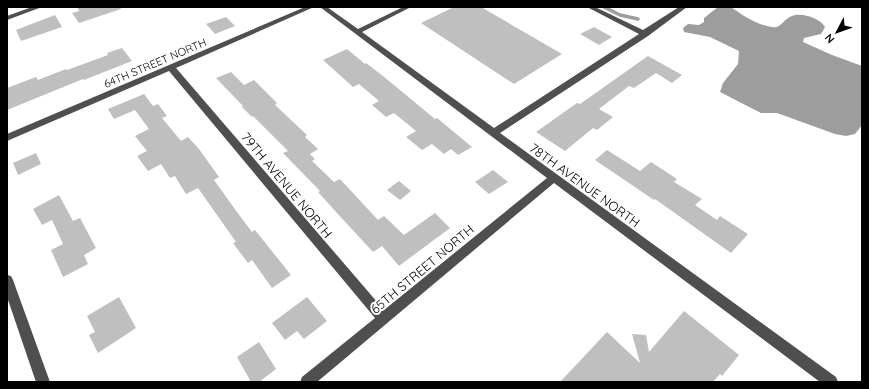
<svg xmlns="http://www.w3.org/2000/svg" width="869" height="389" font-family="Quicksand,sans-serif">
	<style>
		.water { fill: #9d9d9d }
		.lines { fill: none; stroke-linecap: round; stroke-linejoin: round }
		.stream { stroke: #9d9d9d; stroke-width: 3.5 }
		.building { fill: #bfbfbf }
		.minor { fill: #4f4f4f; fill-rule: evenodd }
		.labels { text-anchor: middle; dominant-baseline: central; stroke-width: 4; stroke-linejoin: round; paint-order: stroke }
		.far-street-label { font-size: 11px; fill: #000; stroke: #fff }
		.street-label { font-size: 13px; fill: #000; stroke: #fff }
	</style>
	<rect width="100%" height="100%" fill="#fff"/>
	<path class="water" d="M 718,7 L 731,7 C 742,15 757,25 772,27 C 781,29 783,19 792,16 C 801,12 820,18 825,27 L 821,34 L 804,38 L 803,42 L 832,55 L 862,66 L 862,125 L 855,134 L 846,136 L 835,134 L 777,113 L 761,113 L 720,92 L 723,83 L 738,64 L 739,51 L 710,37 L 684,32 L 683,28 L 688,24 L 699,25 L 704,22 L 704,18 Z"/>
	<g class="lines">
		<path class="stream" d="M 604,7 L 620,15 L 638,19"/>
	</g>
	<path class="building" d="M 77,7 L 120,7 L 121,9 L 79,23 L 72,13 L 79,11 Z
		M 454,7 L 481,7 L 562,54 L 514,84 L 421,23 Z
		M 55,15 L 62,27 L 21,41 L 16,30 Z
		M 226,17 L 235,26 L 215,34 L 206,24 Z
		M 594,27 L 612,37 L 599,45 L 580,34 Z
		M 122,48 L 132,61 L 84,80 L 83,79 L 7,110 L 7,88 L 36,77 L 38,80 L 66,69 L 67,70 L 108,55 L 107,53 Z
		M 347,49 L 365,64 L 366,63 L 383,76 L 435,119 L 437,118 L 472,147 L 458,155 L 451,149 L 444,154 L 432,144 L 422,150 L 406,137 L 416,131 L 394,113 L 386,117 L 372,105 L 379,101 L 359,84 L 353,87 L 323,60 Z
		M 648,56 L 682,75 L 672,83 L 656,73 L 634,88 L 629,86 L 599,109 L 613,117 L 597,130 L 593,128 L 565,151 L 536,132 L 577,103 L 580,104 Z
		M 231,72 L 244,85 L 254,80 L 277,103 L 275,105 L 307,135 L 305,137 L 318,149 L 310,154 L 315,159 L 312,161 L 334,182 L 340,179 L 378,220 L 384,216 L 404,235 L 435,213 L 450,228 L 399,266 L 382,246 L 373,252 L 337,213 L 318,192 L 320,191 L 283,153 L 288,151 L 253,116 L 252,117 L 242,107 L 243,106 L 216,78 Z
		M 144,94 L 153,106 L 158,104 L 167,116 L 162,118 L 181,141 L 188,137 L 199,149 L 219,177 L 214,180 L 237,212 L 252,232 L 255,230 L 291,275 L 272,288 L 252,260 L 248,263 L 233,243 L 236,242 L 198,188 L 186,194 L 175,176 L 170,178 L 161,164 L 148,171 L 137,156 L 147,151 L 135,136 L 149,129 L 135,110 L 114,119 L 108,109 Z
		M 607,150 L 640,171 L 651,162 L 677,179 L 674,182 L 702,199 L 695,205 L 717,220 L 720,216 L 748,234 L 731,253 L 655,199 L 654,200 L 595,160 Z
		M 36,153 L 41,164 L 18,175 L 13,163 Z
		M 493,170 L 508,182 L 489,194 L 475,182 Z
		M 399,181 L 411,191 L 400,200 L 387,190 Z
		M 59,195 L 73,221 L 80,218 L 96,248 L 84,255 L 88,264 L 63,277 L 51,250 L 63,244 L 52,220 L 42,225 L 33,209 Z
		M 119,297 L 136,328 L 98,353 L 89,335 L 95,332 L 87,316 Z
		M 307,297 L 327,321 L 304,339 L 297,331 L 285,340 L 272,323 Z
		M 684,311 L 739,355 L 722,376 L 720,374 L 713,382 L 560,382 L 607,332 L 640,363 L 632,334 L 646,335 L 649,352 Z
		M 259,342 L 276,369 L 259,382 L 251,382 L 237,357 Z"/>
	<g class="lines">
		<path class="minor" d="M 32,7 L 42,7 L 7,20 L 7,16 Z
			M 305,7 L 314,7 L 176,68 L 384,310 L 547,178 L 320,7 L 327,7 L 358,29 L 403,7 L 411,7 L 362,32 L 494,128 L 639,34 L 587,7 L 595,7 L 643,30 L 679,7 L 687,7 L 648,36 L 500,133 L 836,377 L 838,382 L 820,382 L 554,183 L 317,382 L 300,382 L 302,377 L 375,318 L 169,71 L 7,141 L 7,134 Z
			M 7,275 L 11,276 L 13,280 L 50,382 L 36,382 L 7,297 Z"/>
	</g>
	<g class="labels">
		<g class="far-street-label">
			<text transform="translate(155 63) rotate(-23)">64TH STREET NORTH</text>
		</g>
		<g class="street-label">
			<text transform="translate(287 185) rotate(50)">79TH AVENUE NORTH</text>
			<text transform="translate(585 185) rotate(36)">78TH AVENUE NORTH</text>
			<text transform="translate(422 269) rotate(-40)">65TH STREET NORTH</text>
		</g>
	</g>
	<rect width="869" height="389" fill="none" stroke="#000000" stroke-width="16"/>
	<g transform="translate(837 32) rotate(229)" stroke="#ffffff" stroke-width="3" paint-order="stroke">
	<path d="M0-3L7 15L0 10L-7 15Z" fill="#000000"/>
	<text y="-6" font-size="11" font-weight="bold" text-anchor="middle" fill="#000000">N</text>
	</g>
</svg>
